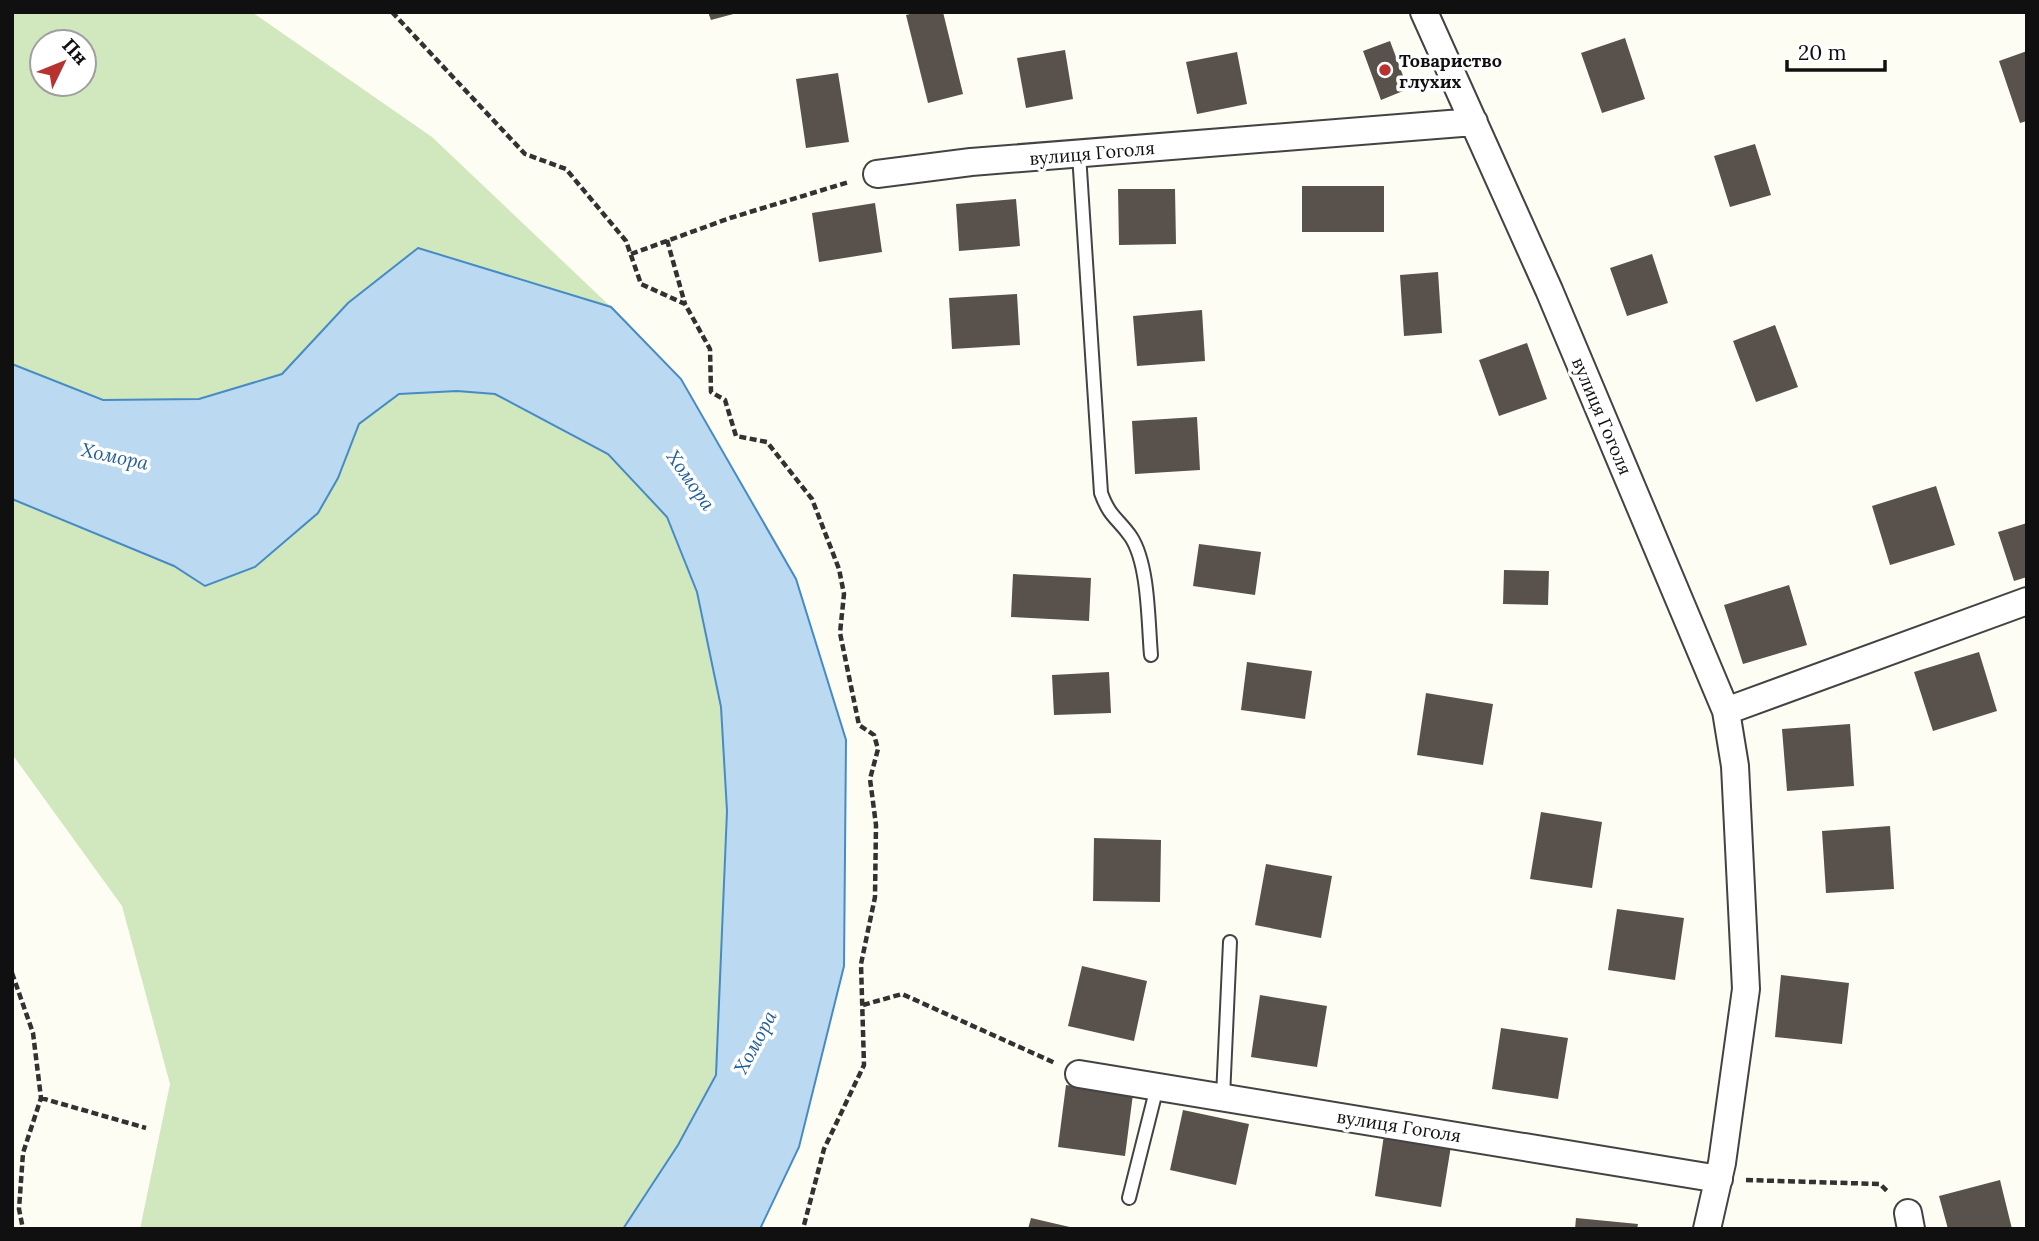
<svg xmlns="http://www.w3.org/2000/svg" width="2039" height="1241" font-family="Lora,serif">
	<style>
		.green { fill: #d1e7be; fill-rule: evenodd }
		.water { fill: #bbdaf2; stroke: #478bc4; stroke-width: 2 }
		.building { fill: #58514c }
		.lines { fill: none; stroke-linecap: round; stroke-linejoin: round }
		.service-casing { stroke: #434343; stroke-width: 16 }
		.minor-casing { stroke: #434343; stroke-width: 30 }
		.path { stroke: #323232; stroke-width: 4.5; stroke-dasharray: 7 3.5; stroke-linecap: butt }
		.service { stroke: #fff; stroke-width: 12 }
		.minor { stroke: #fff; stroke-width: 26 }
		.poi-dot { fill: #b73230; stroke: #fff; stroke-width: 2.5 }
		.labels { text-anchor: middle; dominant-baseline: central; stroke-width: 7; stroke-linejoin: round; paint-order: stroke }
		.poi-label { font-size: 18px; font-weight: bold; fill: #101010; stroke: #fff; text-anchor: start }
		.street-label { font-size: 18px; fill: #101010; stroke: #fff }
		.water-label { font-size: 19px; font-style: italic; fill: #205e9a; stroke: #fff }
	</style>
	<rect width="100%" height="100%" fill="#fefdf3"/>
	<path class="green" d="M 12,12 L 252,12 L 432,137 L 611,307 L 418,248 L 348,303 L 282,374 L 199,399 L 103,400 L 12,364 ZM 42,42 L 84,42 L 84,84 L 42,84 Z
		M 457,391 L 495,394 L 608,454 L 667,517 L 697,592 L 721,707 L 727,811 L 716,1075 L 678,1145 L 623,1229 L 140,1229 L 170,1084 L 122,906 L 12,754 L 12,499 L 174,566 L 205,586 L 338,478 L 359,424 L 399,394 Z"/>
	<path class="water" d="M 418,248 L 611,307 L 681,379 L 796,579 L 846,740 L 844,966 L 799,1147 L 760,1229 L 623,1229 L 678,1145 L 716,1075 L 727,811 L 721,707 L 697,592 L 667,517 L 608,454 L 495,394 L 457,391 L 399,394 L 359,424 L 338,478 L 318,513 L 255,567 L 205,586 L 174,566 L 12,499 L 12,364 L 103,400 L 199,399 L 282,374 L 348,303 Z"/>
	<path class="building" d="M 708,12 L 737,12 L 737,13 L 711,20 Z
		M 918,12 L 943,12 L 963,94 L 928,103 L 906,15 Z
		M 1625,38 L 1645,99 L 1602,113 L 1581,53 Z
		M 1390,41 L 1408,89 L 1381,100 L 1363,51 Z
		M 1065,50 L 1073,99 L 1026,108 L 1017,58 Z
		M 2027,51 L 2027,121 L 2020,123 L 1999,61 Z
		M 1237,52 L 1247,104 L 1197,114 L 1186,62 Z
		M 838,73 L 849,142 L 806,148 L 796,79 Z
		M 1755,144 L 1771,195 L 1730,207 L 1714,156 Z
		M 1302,186 L 1384,186 L 1384,232 L 1302,232 Z
		M 1118,189 L 1175,189 L 1176,244 L 1119,245 Z
		M 1016,199 L 1020,246 L 959,251 L 956,204 Z
		M 875,203 L 882,252 L 819,262 L 812,213 Z
		M 1652,254 L 1668,303 L 1627,316 L 1610,268 Z
		M 1438,272 L 1442,333 L 1404,336 L 1400,275 Z
		M 1017,294 L 1020,345 L 952,349 L 949,298 Z
		M 1202,310 L 1205,361 L 1137,366 L 1133,316 Z
		M 1775,325 L 1798,387 L 1756,402 L 1733,341 Z
		M 1527,343 L 1547,399 L 1499,416 L 1479,360 Z
		M 1197,417 L 1200,470 L 1135,474 L 1132,421 Z
		M 1936,486 L 1955,545 L 1890,565 L 1872,506 Z
		M 2027,523 L 2027,577 L 2014,581 L 1998,532 Z
		M 1199,544 L 1261,552 L 1255,595 L 1193,586 Z
		M 1504,570 L 1549,571 L 1548,605 L 1503,604 Z
		M 1013,574 L 1091,578 L 1089,621 L 1011,617 Z
		M 1789,585 L 1807,645 L 1743,664 L 1724,605 Z
		M 1979,652 L 1997,711 L 1933,731 L 1914,672 Z
		M 1247,662 L 1312,671 L 1305,719 L 1241,710 Z
		M 1109,672 L 1111,713 L 1054,715 L 1052,675 Z
		M 1426,693 L 1493,704 L 1483,765 L 1417,755 Z
		M 1850,724 L 1854,786 L 1787,791 L 1782,729 Z
		M 1541,812 L 1602,822 L 1592,888 L 1530,879 Z
		M 1890,826 L 1894,889 L 1826,893 L 1822,831 Z
		M 1094,838 L 1161,840 L 1160,902 L 1093,901 Z
		M 1266,864 L 1332,876 L 1321,938 L 1255,925 Z
		M 1617,909 L 1684,918 L 1675,980 L 1608,970 Z
		M 1082,966 L 1147,981 L 1134,1041 L 1068,1026 Z
		M 1781,975 L 1849,983 L 1842,1044 L 1775,1037 Z
		M 1260,995 L 1327,1006 L 1317,1067 L 1251,1057 Z
		M 1501,1028 L 1568,1038 L 1558,1099 L 1492,1089 Z
		M 1066,1085 L 1133,1094 L 1125,1156 L 1058,1147 Z
		M 1183,1110 L 1249,1124 L 1236,1185 L 1170,1170 Z
		M 1384,1135 L 1451,1146 L 1441,1207 L 1375,1196 Z
		M 2000,1180 L 2012,1229 L 1948,1229 L 1939,1196 Z
		M 1031,1218 L 1074,1228 L 1074,1229 L 1028,1229 Z
		M 1576,1218 L 1638,1224 L 1637,1229 L 1575,1229 Z"/>
	<g class="lines">
		<defs>
			<path id="service" d="M 1079,154 L 1101,493 C 1110,518 1118,518 1131,537 C 1149,565 1148,622 1151,655
				M 1223,1097 L 1230,942
				M 1129,1198 L 1157,1087"/>
			<path id="minor" d="M 1424,12 L 1549,290 L 1726,711 L 1735,766 L 1746,989 L 1722,1163 L 1707,1229
				M 877,174 L 971,162 L 1474,122
				M 1726,711 L 2027,601
				M 1079,1074 L 1719,1179
				M 1908,1213 L 1911,1229"/>
		</defs>
		<use href="#service" class="service-casing"/>
		<use href="#minor" class="minor-casing"/>
		<path class="path" d="M 392,12 L 525,154 L 566,169 L 626,241 L 641,284 L 685,304 L 710,349 L 711,392 L 725,400 L 736,436 L 767,442 L 812,499 L 839,569 L 844,594 L 840,633 L 859,725 L 874,735 L 878,749 L 870,779 L 876,825 L 875,897 L 861,964 L 864,1065 L 824,1149 L 803,1229
			M 667,240 L 685,304
			M 631,254 L 730,218 L 849,182
			M 12,973 L 33,1033 L 41,1098 L 23,1153 L 19,1209 L 23,1229
			M 863,1005 L 902,994 L 1055,1063
			M 41,1098 L 146,1128
			M 1746,1180 L 1880,1184 L 1888,1192"/>
		<use href="#service" class="service"/>
		<use href="#minor" class="minor"/>
	</g>
	<circle class="poi-dot" cx="1385" cy="70" r="7"/>
	<g class="labels">
		<g class="poi-label">
			<text x="1399" y="60">Товариство<tspan x="1399" dy="21">глухих</tspan></text>
		</g>
		<g class="street-label">
			<text transform="translate(1092 153) rotate(-5)">вулиця Гоголя</text>
			<text transform="translate(1602 416) rotate(67)">вулиця Гоголя</text>
			<text transform="translate(1399 1126) rotate(9)">вулиця Гоголя</text>
		</g>
		<g class="water-label">
			<text transform="translate(115 456) rotate(12)">Хомора</text>
			<text transform="translate(691 480) rotate(55)">Хомора</text>
			<text transform="translate(755 1042) rotate(-62)">Хомора</text>
		</g>
	</g>
	<rect width="2039" height="1241" fill="none" stroke="#101010" stroke-width="28"/>
	<g transform="translate(63 63) rotate(47)"><circle r="33" fill="#ffffff" stroke="#9f9f9f" stroke-width="2"/>
	<path d="M0-5L12 26L0 18L-12 26Z" fill="#b73230"/>
	<text y="-10" font-size="19" font-weight="bold" text-anchor="middle" fill="#101010">Пн</text>
	</g>
	<path d="M1787 60v10h98v-10" fill="none" stroke="#101010" stroke-width="3.5"/>
	<text x="1798" y="60" font-size="21" fill="#101010" stroke="#ffffff" stroke-width="5" paint-order="stroke">20 m</text>
</svg>
